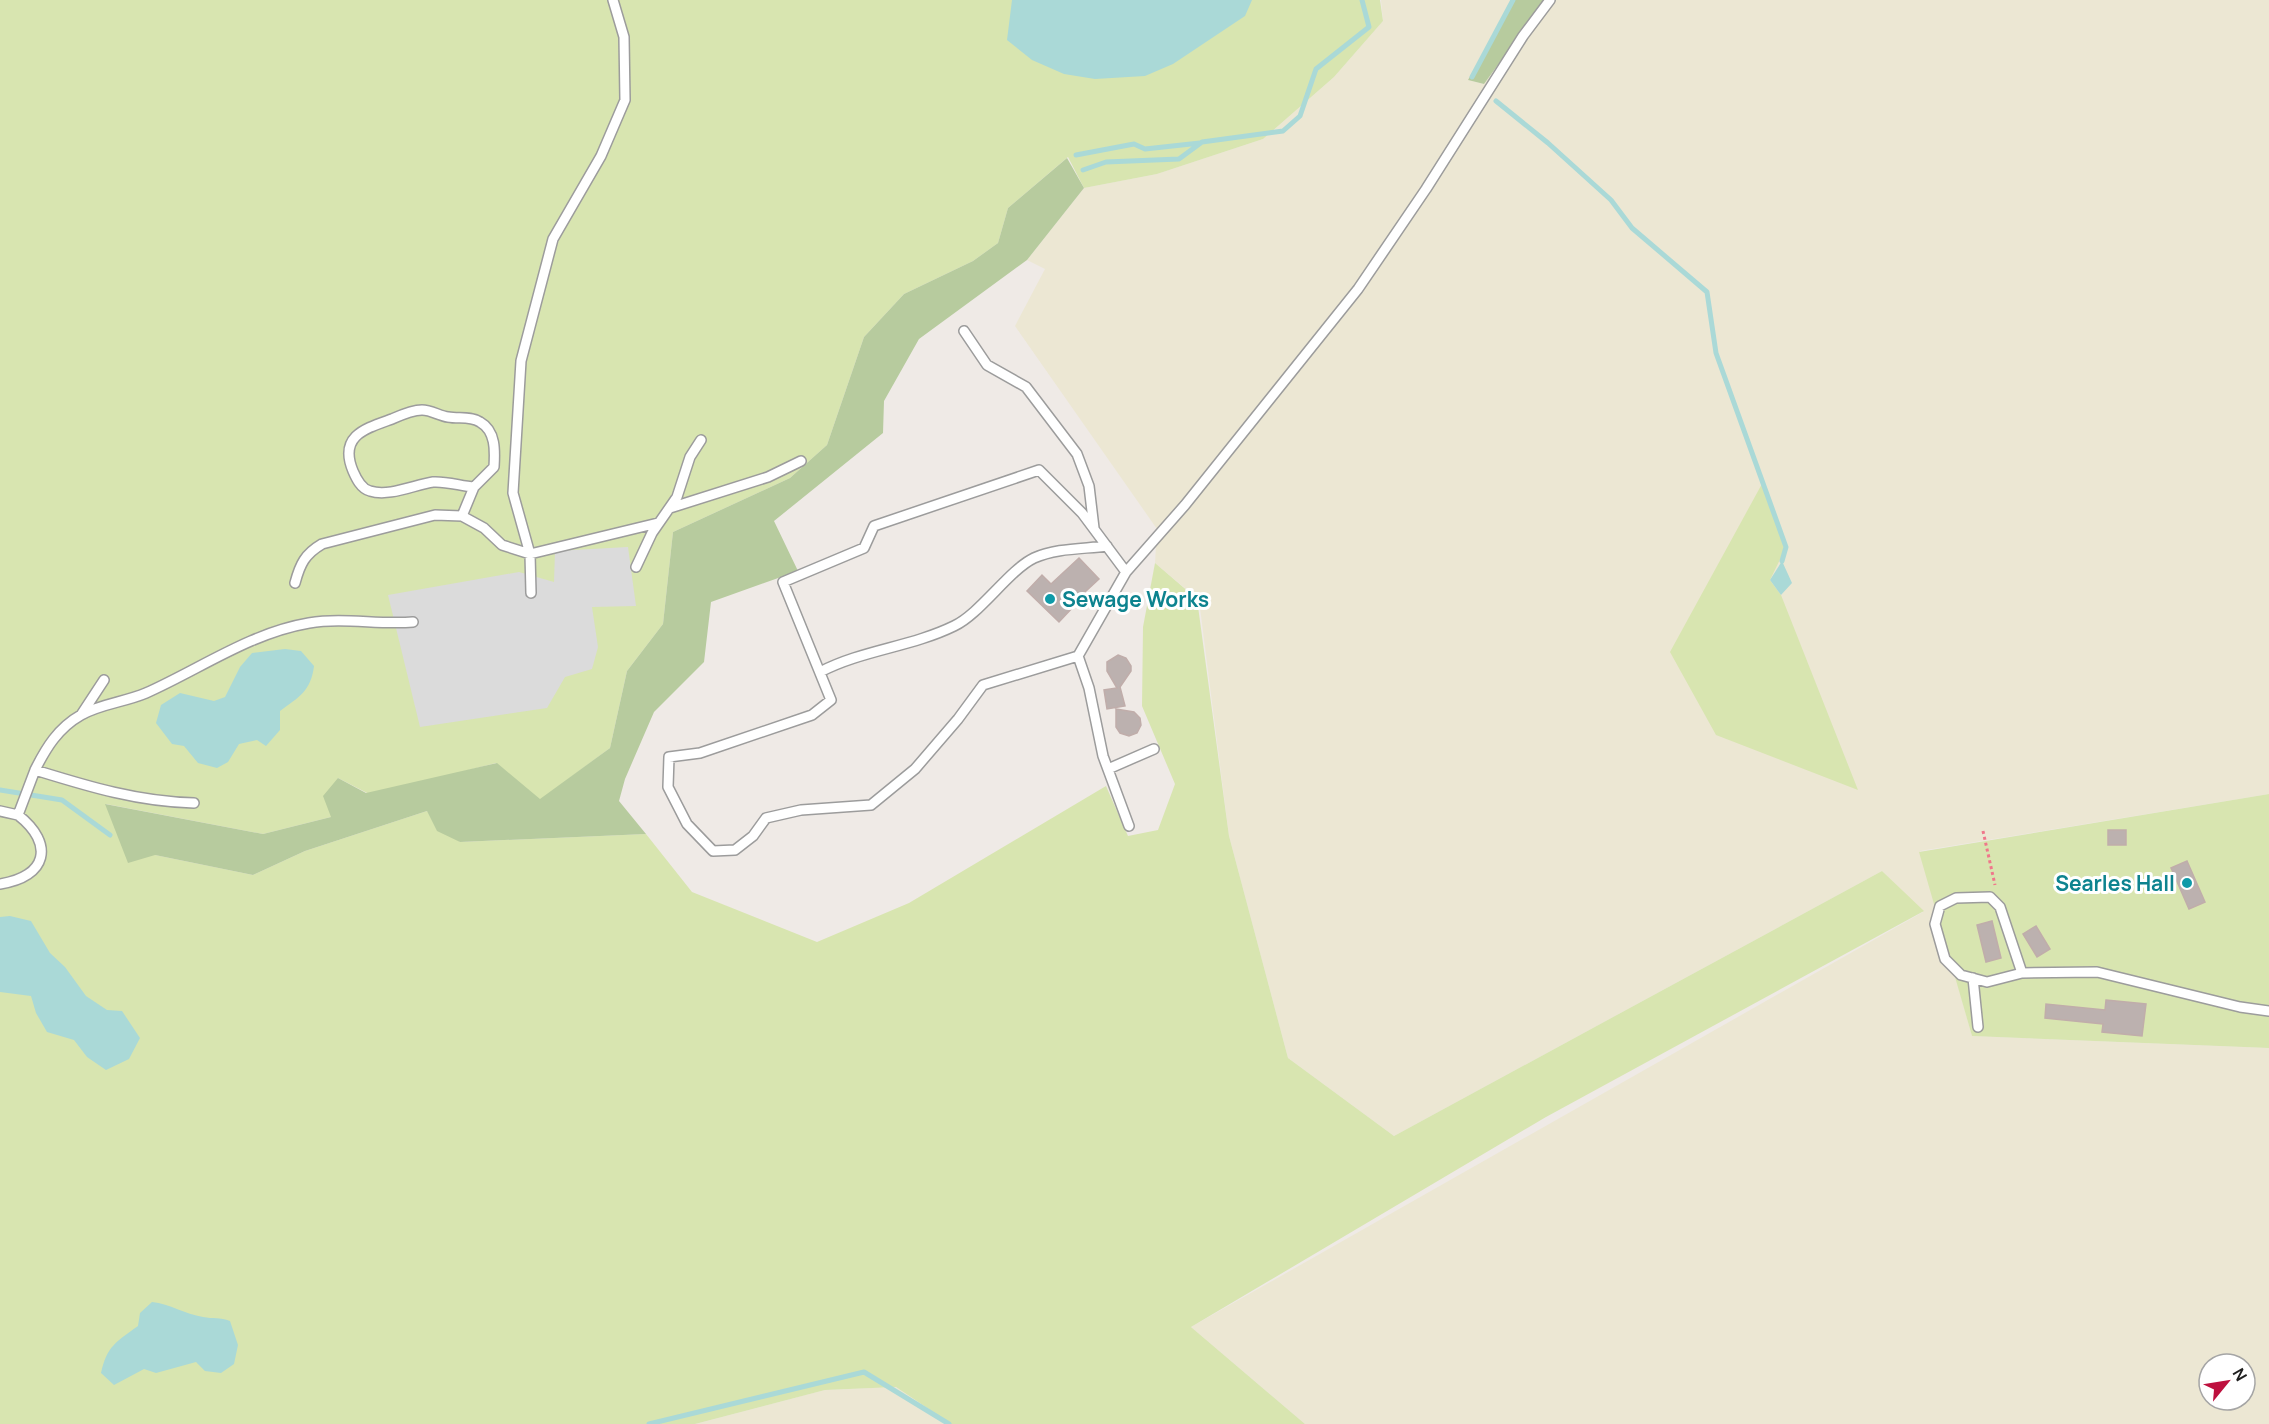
<svg xmlns="http://www.w3.org/2000/svg" width="2269" height="1424" font-family="Manrope,sans-serif">
	<style>
		.farmland { fill: #ece7d3; fill-rule: evenodd }
		.grass { fill: #d8e5b0 }
		.forest { fill: #b7cb9e }
		.parking { fill: #dbdbdb }
		.water { fill: #aad9d7 }
		.lines { fill: none; stroke-linecap: round; stroke-linejoin: round }
		.stream { stroke: #aad9d7; stroke-width: 5 }
		.building { fill: #bcb1af; stroke: #c0adaa; stroke-width: 1.5 }
		.lane-casing { stroke: #9c9c9c; stroke-width: 12 }
		.path { stroke: #ef778b; stroke-width: 3; stroke-dasharray: 3 3; stroke-linecap: butt }
		.lane { stroke: #fff; stroke-width: 9 }
		.culture-dot { fill: #0f9aa8; stroke: #fff; stroke-width: 2 }
		.labels { text-anchor: middle; dominant-baseline: central; stroke-width: 6; stroke-linejoin: round; paint-order: stroke }
		.culture-label { font-size: 21px; font-weight: bold; fill: #0d838f; stroke: #fff; text-anchor: start }
	</style>
	<rect width="100%" height="100%" fill="#efeae6"/>
	<path class="farmland" d="M 1381,0 L 1511,0 L 1468,80 L 1484,84 L 1545,0 L 2269,0 L 2269,794 L 1920,851 L 1972,1036 L 2269,1048 L 2269,1424 L 1305,1424 L 1191,1327 L 1923,912 L 1882,871 L 1394,1136 L 1288,1058 L 1229,836 L 1199,600 L 1155,563 L 1157,529 L 1015,326 L 1045,269 L 1027,260 L 1084,188 L 1157,174 L 1263,139 L 1334,77 L 1383,21 ZM 2209,1364 L 2245,1364 L 2245,1400 L 2209,1400 Z
		M 896,1387 L 951,1424 L 695,1424 L 825,1390 Z"/>
	<path class="grass" d="M 0,0 L 1380,0 L 1383,21 L 1334,77 L 1263,139 L 1157,174 L 1084,188 L 1068,157 L 1008,208 L 998,243 L 973,261 L 904,294 L 864,337 L 827,445 L 790,478 L 673,532 L 663,624 L 627,671 L 610,748 L 540,800 L 496,763 L 371,795 L 338,778 L 331,817 L 263,834 L 106,804 L 119,835 L 155,855 L 253,875 L 305,851 L 427,811 L 460,842 L 646,834 L 692,892 L 817,942 L 909,903 L 1106,786 L 1128,836 L 1158,830 L 1175,784 L 1142,706 L 1143,627 L 1155,563 L 1197,599 L 1229,836 L 1288,1058 L 1394,1136 L 1882,871 L 1924,911 L 1546,1117 L 1191,1327 L 1305,1424 L 951,1424 L 896,1387 L 825,1390 L 695,1424 L 0,1424 Z
		M 1763,482 L 1786,547 L 1770,580 L 1781,595 L 1858,790 L 1716,735 L 1670,652 Z
		M 2269,794 L 2269,1048 L 1972,1036 L 1919,852 Z"/>
	<path class="forest" d="M 1513,0 L 1545,0 L 1484,84 L 1468,80 Z
		M 1067,158 L 1084,188 L 1027,260 L 919,339 L 884,401 L 883,433 L 774,521 L 798,571 L 711,602 L 704,662 L 654,712 L 625,779 L 619,801 L 646,834 L 460,842 L 437,831 L 427,811 L 305,851 L 253,875 L 155,855 L 128,863 L 105,804 L 263,834 L 331,817 L 323,796 L 338,778 L 366,793 L 497,763 L 540,799 L 610,748 L 627,671 L 663,624 L 673,532 L 790,478 L 827,445 L 864,337 L 904,294 L 973,261 L 998,243 L 1008,208 Z"/>
	<path class="parking" d="M 628,547 L 636,606 L 592,607 L 598,647 L 592,669 L 565,677 L 547,708 L 420,727 L 388,595 L 519,572 L 554,582 L 555,551 Z"/>
	<path class="water" d="M 1012,0 L 1252,0 L 1245,16 L 1173,64 L 1145,76 L 1095,79 L 1064,74 L 1032,60 L 1007,40 Z
		M 1782,561 L 1792,583 L 1781,595 L 1770,580 Z
		M 285,649 L 301,651 L 314,666 C 311,691 299,697 280,711 L 280,730 L 266,746 L 257,740 L 239,744 L 228,762 L 217,768 L 198,763 L 184,746 L 172,744 L 156,723 L 161,705 L 180,693 L 214,701 L 225,697 L 240,667 L 252,653 Z
		M 10,916 L 31,921 L 50,953 L 65,967 L 86,996 L 107,1010 L 122,1011 L 140,1038 L 129,1059 L 106,1070 L 87,1057 L 74,1040 L 47,1032 L 36,1013 L 31,996 L 0,992 L 0,917 Z
		M 152,1302 C 170,1304 185,1314 203,1317 C 213,1319 220,1317 230,1321 L 238,1345 L 234,1364 L 221,1373 L 205,1371 L 196,1362 L 156,1373 L 144,1369 L 114,1385 L 101,1373 C 107,1346 116,1342 138,1326 L 140,1313 Z"/>
	<g class="lines">
		<path class="stream" d="M 1472,77 L 1513,0
			M 1496,101 L 1548,143 L 1611,200 L 1632,228 L 1707,292 L 1716,353 L 1786,547 L 1782,561
			M 1076,155 L 1134,144 L 1145,149 L 1200,143
			M 1083,170 L 1106,162 L 1179,159 L 1202,142 L 1283,131 L 1300,116 L 1316,69 L 1369,27 L 1362,0
			M 0,790 L 62,800 L 110,835
			M 649,1424 L 864,1372 L 949,1424"/>
	</g>
	<path class="building" d="M 1079,558 L 1099,579 L 1072,604 L 1074,606 L 1059,622 L 1027,591 L 1042,575 L 1051,584 Z
		M 1118,655 L 1126,658 L 1131,666 L 1131,671 L 1120,687 L 1125,706 L 1107,709 L 1104,690 L 1117,688 L 1107,671 L 1107,662 Z
		M 1116,709 L 1134,712 L 1140,718 L 1141,725 L 1137,733 L 1129,736 L 1120,733 L 1116,727 Z
		M 2108,830 L 2126,830 L 2126,845 L 2108,845 Z
		M 2187,861 L 2205,902 L 2189,909 L 2171,868 Z
		M 1992,921 L 2001,958 L 1986,962 L 1977,925 Z
		M 2036,926 L 2050,949 L 2037,957 L 2023,934 Z
		M 2106,1000 L 2146,1004 L 2142,1036 L 2102,1032 L 2103,1024 L 2045,1018 L 2046,1004 L 2105,1010 Z"/>
	<g class="lines">
		<defs>
			<path id="lane" d="M 964,331 L 987,365 L 1026,387 L 1077,454 L 1089,486 L 1094,528
				M 670,508 L 768,477 L 801,461
				M 462,516 L 474,487 L 494,467 C 495,451 496,431 480,422 C 470,416 459,419 448,417 C 440,416 431,410 422,410 C 412,410 401,415 392,419 C 367,428 338,435 353,471 C 356,478 361,489 370,491 C 389,497 414,485 433,482 C 446,481 461,486 474,487
				M 636,567 L 652,533 L 677,497 L 690,457 L 701,440
				M 1126,572 L 1082,513 L 1039,470 L 874,526 L 864,548 L 783,582 L 831,700 L 812,715 L 700,753 L 669,757 L 668,787 L 687,824 L 713,851 L 735,850 L 753,836 L 766,818 L 801,810 L 871,805 L 915,769 L 958,719 L 983,685 L 1078,656 L 1126,572 L 1185,505 L 1358,289 L 1426,189 L 1523,36 L 1550,0
				M 295,583 C 300,564 305,554 322,544 L 435,515 L 462,516 L 484,528 L 502,545 L 530,554 L 658,523
				M 531,593 L 530,554 L 513,493 L 521,361 L 553,239 L 601,156 L 625,100 L 624,37 L 613,0
				M 1078,656 L 1089,688 L 1103,756 L 1129,826
				M 820,672 C 862,650 911,647 954,626 C 980,614 1009,570 1034,558 C 1056,548 1084,549 1107,546
				M 81,715 L 104,680
				M 1108,769 L 1154,749
				M 194,803 C 138,802 87,786 35,770 C 46,748 58,728 81,715 C 100,704 125,702 146,693 C 200,669 250,633 309,623 C 344,617 378,625 413,622
				M 0,811 L 18,815 L 35,770
				M 0,884 C 47,877 55,844 18,815
				M 2022,973 L 2000,907 L 1990,897 L 1956,898 L 1940,906 L 1935,924 L 1945,959 L 1961,975 L 1987,982 L 2022,973 L 2097,972 L 2240,1007 L 2269,1011
				M 1973,978 L 1978,1027"/>
		</defs>
		<use href="#lane" class="lane-casing"/>
		<path class="path" d="M 1983,831 L 1995,885"/>
		<use href="#lane" class="lane"/>
	</g>
	<g class="culture-dot">
		<circle cx="1050" cy="599" r="6"/>
		<circle cx="2187" cy="883" r="6"/>
	</g>
	<g class="labels">
		<g class="culture-label">
			<text x="1062" y="599">Sewage Works</text>
			<text x="2175" y="883" text-anchor="end">Searles Hall</text>
		</g>
	</g>
	<g transform="translate(2227 1382) rotate(60)"><circle r="28" fill="#ffffff" stroke="#a5a5a5" stroke-width="1.5"/>
	<path d="M0-4.5L10 22L0 15L-10 22Z" fill="#be103e"/>
	<text y="-9" font-size="16" font-weight="bold" text-anchor="middle" fill="#1f1f1f">N</text>
	</g>
</svg>
